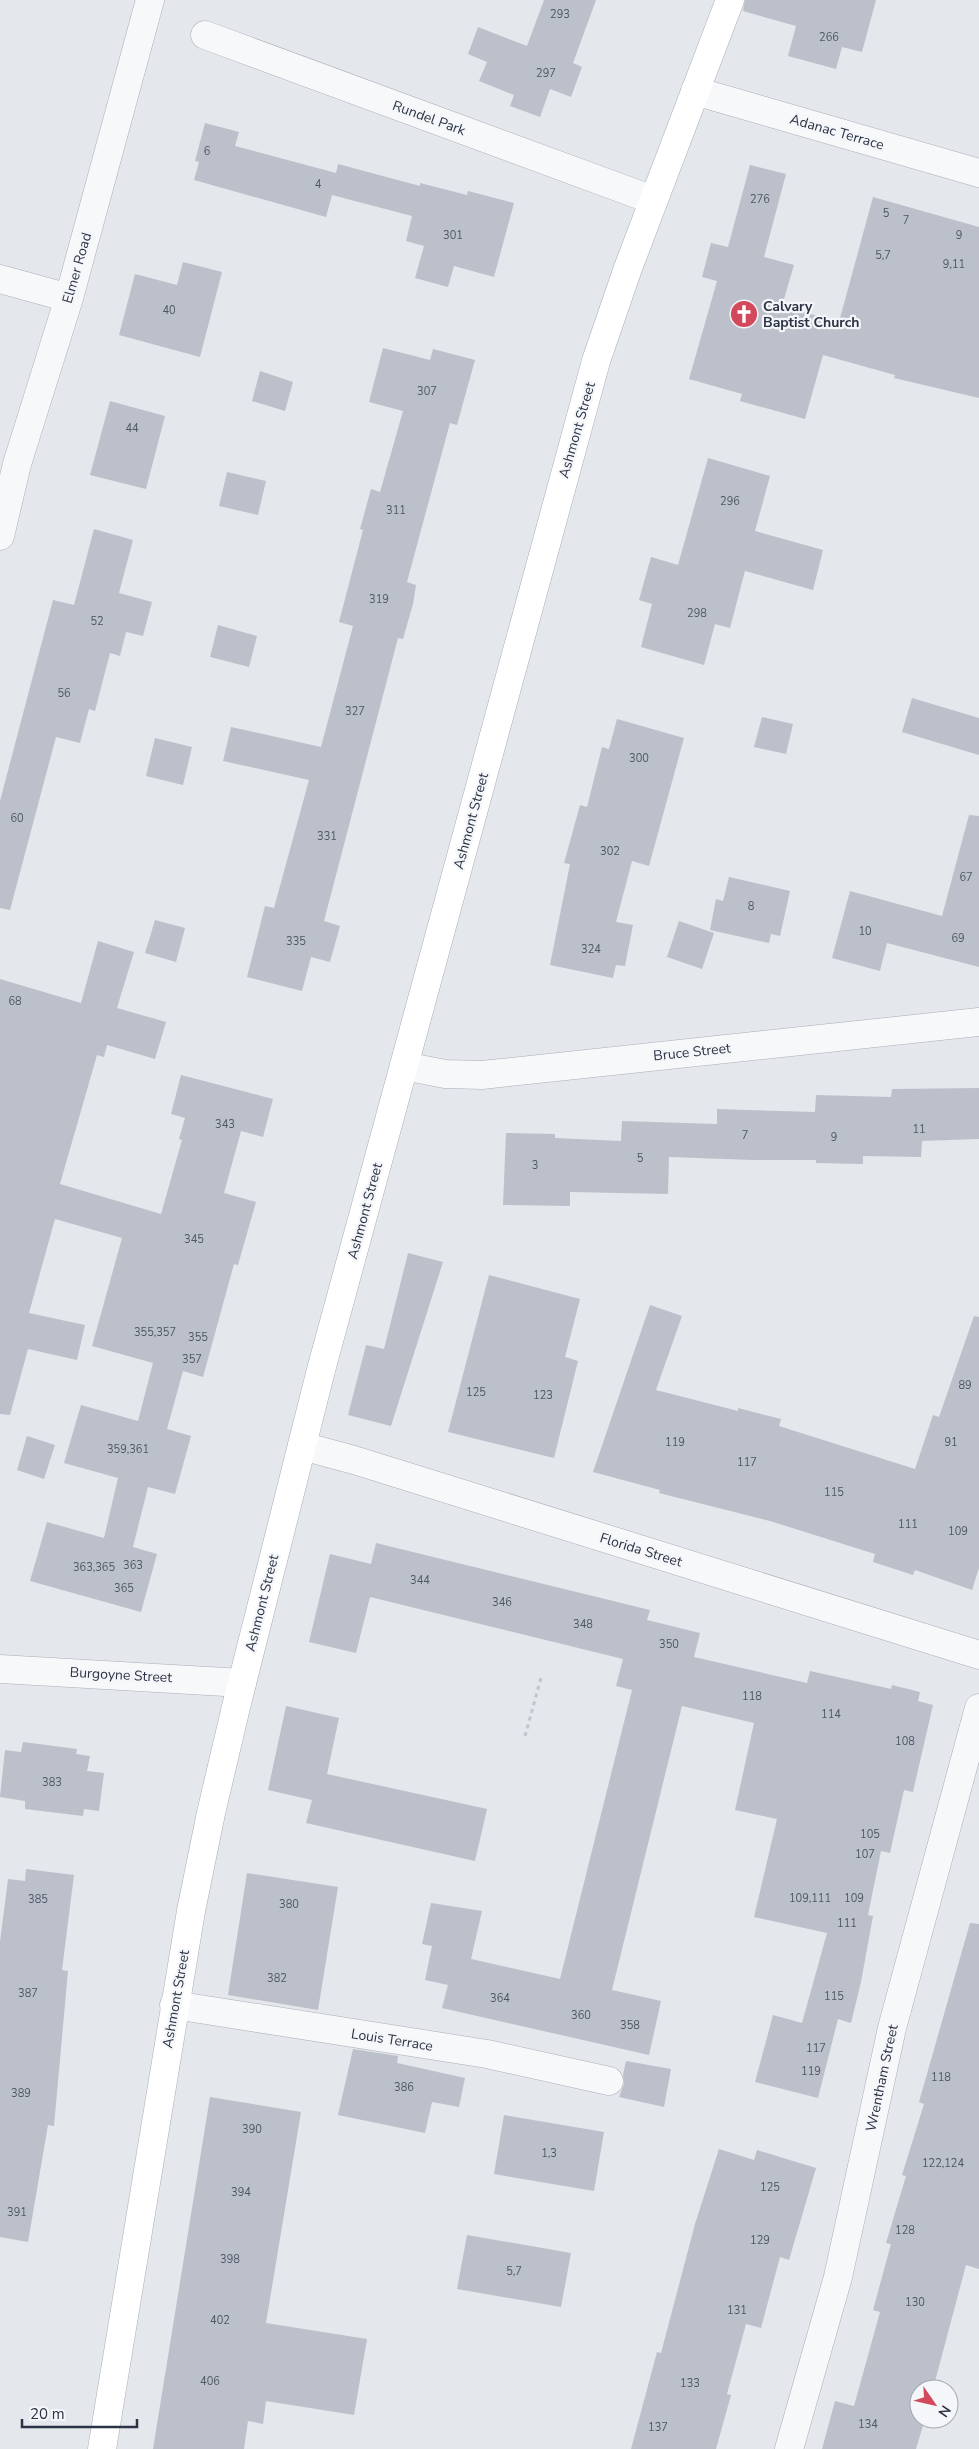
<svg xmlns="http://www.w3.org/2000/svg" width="979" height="2449" font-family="'Nunito Sans',sans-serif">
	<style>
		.building { fill: #bbc0ca }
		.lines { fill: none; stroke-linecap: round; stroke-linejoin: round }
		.street-casing { stroke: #a9aeb7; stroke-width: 29 }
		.secondary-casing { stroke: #a9aeb7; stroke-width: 29 }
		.path { stroke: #c2c5cb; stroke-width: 3; stroke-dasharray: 4 4; stroke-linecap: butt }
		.street { stroke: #f7f8fa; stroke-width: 28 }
		.secondary { stroke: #fff; stroke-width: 28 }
		.labels { text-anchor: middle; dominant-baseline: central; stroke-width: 4.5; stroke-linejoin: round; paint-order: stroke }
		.number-label { font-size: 11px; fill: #4f5766 }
		.street-label { font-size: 14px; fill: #2b3445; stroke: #f4f6f9 }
		.poi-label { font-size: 14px; font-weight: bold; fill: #2b3445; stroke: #f4f6f9; text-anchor: start }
	</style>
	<rect width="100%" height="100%" fill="#e4e7ec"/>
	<path class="building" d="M 544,0 L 596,0 L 573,63 L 582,67 L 571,97 L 550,89 L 540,117 L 510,106 L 514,95 L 479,81 L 487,62 L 468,54 L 478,27 L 527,46 Z
		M 745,0 L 876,0 L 862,52 L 842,47 L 836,69 L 788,56 L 796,26 L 743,11 Z
		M 205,123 L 239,132 L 235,146 L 336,173 L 338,164 L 420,186 L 420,183 L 467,195 L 468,191 L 514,203 L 494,277 L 454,266 L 448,287 L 415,278 L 424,246 L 406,241 L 412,216 L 332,195 L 326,217 L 194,180 L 199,162 L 195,161 Z
		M 750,165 L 786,174 L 764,257 L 794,265 L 782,306 L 839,322 L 873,197 L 979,227 L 979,398 L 894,378 L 895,375 L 823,355 L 805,419 L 740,401 L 742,394 L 689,379 L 717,281 L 702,277 L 711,243 L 728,247 Z
		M 183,262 L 222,272 L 200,357 L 119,335 L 135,274 L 177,285 Z
		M 383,348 L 430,360 L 433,349 L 475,360 L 457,425 L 450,423 L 407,582 L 416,585 L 413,604 L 403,639 L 398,638 L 324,921 L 340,926 L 330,962 L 311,957 L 302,991 L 247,977 L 265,906 L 274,908 L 309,780 L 223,761 L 231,727 L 321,747 L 353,626 L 339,622 L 363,530 L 360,529 L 371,489 L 380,492 L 403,411 L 369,402 Z
		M 260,371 L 293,382 L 285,411 L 252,401 Z
		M 110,401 L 165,416 L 146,489 L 90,475 Z
		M 708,458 L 770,476 L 755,531 L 823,550 L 813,590 L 745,571 L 730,628 L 715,624 L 704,665 L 641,647 L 652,604 L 639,600 L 651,557 L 678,565 Z
		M 227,472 L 266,481 L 258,515 L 219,506 Z
		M 94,529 L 133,540 L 119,593 L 152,602 L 143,636 L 126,632 L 120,656 L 110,653 L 95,711 L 89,709 L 80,743 L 56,737 L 10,910 L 0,908 L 0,801 L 53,600 L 74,605 Z
		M 218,625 L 257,636 L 249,667 L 210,657 Z
		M 912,698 L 979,718 L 979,755 L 902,732 Z
		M 762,717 L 793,724 L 786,754 L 754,747 Z
		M 617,719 L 684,738 L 649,866 L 632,861 L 616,922 L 633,925 L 625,966 L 616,965 L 613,978 L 550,965 L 570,864 L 564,863 L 580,805 L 587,807 L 602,747 L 609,749 Z
		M 155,738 L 192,747 L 183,785 L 146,776 Z
		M 969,815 L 979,816 L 979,967 L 887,943 L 880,971 L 832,958 L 850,891 L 942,916 Z
		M 729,877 L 790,891 L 780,936 L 771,934 L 769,943 L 710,930 L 716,899 L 723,901 Z
		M 155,920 L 185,928 L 176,962 L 145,953 Z
		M 679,921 L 714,933 L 702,969 L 667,957 Z
		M 98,941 L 134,952 L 117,1008 L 166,1022 L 155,1059 L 107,1045 L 104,1057 L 97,1055 L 60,1184 L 161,1214 L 182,1140 L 179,1139 L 185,1118 L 171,1114 L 181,1075 L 273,1099 L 263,1137 L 241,1131 L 224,1193 L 256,1202 L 238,1265 L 234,1264 L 203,1377 L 183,1371 L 167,1429 L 191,1436 L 175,1494 L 148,1487 L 133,1547 L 157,1554 L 141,1612 L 30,1581 L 47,1522 L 104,1538 L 118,1478 L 64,1463 L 81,1405 L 138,1421 L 153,1363 L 92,1346 L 122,1238 L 55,1219 L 29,1313 L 85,1325 L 77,1360 L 28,1349 L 10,1415 L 0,1414 L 0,979 L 81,1003 Z
		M 979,1088 L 979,1139 L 922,1141 L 921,1157 L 863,1156 L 863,1164 L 816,1163 L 816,1160 L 752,1160 L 669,1157 L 668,1194 L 570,1192 L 570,1206 L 503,1205 L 506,1133 L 555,1134 L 555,1138 L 621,1141 L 622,1121 L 717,1124 L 717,1109 L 815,1112 L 816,1095 L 891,1097 L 892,1089 Z
		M 408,1253 L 443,1262 L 391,1426 L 348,1415 L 366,1345 L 384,1349 Z
		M 489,1275 L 580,1299 L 565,1357 L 578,1361 L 554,1458 L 448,1432 Z
		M 650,1305 L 682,1316 L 656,1390 L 738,1411 L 738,1408 L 781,1419 L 779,1426 L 915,1469 L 933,1415 L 939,1417 L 974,1316 L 979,1317 L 979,1568 L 972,1590 L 915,1570 L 913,1575 L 873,1562 L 875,1554 L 770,1521 L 659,1493 L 660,1490 L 593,1472 Z
		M 27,1436 L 55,1445 L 44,1479 L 17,1470 Z
		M 376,1543 L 650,1610 L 647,1620 L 700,1633 L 694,1657 L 807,1683 L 810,1671 L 891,1689 L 892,1685 L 920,1692 L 918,1701 L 933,1705 L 913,1792 L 904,1790 L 890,1853 L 881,1851 L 868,1915 L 873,1916 L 861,1982 L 851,2023 L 838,2019 L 818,2098 L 755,2082 L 773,2015 L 802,2023 L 827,1933 L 754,1917 L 777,1819 L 735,1810 L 754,1723 L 682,1706 L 612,1990 L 661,2001 L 649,2055 L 442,2008 L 448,1985 L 425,1980 L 432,1946 L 422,1944 L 431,1903 L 482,1911 L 471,1959 L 560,1979 L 632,1690 L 616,1686 L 623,1659 L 370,1597 L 356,1653 L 309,1642 L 330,1554 L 371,1564 Z
		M 286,1706 L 339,1718 L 327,1774 L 487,1809 L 475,1861 L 306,1823 L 312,1800 L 268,1790 Z
		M 23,1742 L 77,1749 L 76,1754 L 90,1756 L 87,1771 L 104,1773 L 99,1811 L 84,1809 L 83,1816 L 25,1809 L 25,1801 L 0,1797 L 5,1750 L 21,1752 Z
		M 26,1869 L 74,1875 L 62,1970 L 68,1971 L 54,2126 L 48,2125 L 28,2242 L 0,2237 L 0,1942 L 8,1879 L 25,1881 Z
		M 247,1873 L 338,1887 L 318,2010 L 228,1995 Z
		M 970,1923 L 979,1924 L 979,2269 L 966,2265 L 933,2389 L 919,2389 L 919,2419 L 925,2419 L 916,2449 L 822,2449 L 835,2401 L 854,2406 L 880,2312 L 873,2310 L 891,2244 L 886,2243 L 906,2176 L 902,2175 L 924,2104 L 919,2102 Z
		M 353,2049 L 398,2056 L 397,2063 L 465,2078 L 459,2107 L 432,2102 L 425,2133 L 338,2115 Z
		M 626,2061 L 671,2069 L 664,2107 L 619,2097 L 624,2084 L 623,2075 Z
		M 210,2097 L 301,2112 L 266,2323 L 367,2339 L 354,2415 L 266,2401 L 263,2424 L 248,2421 L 244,2449 L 153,2449 Z
		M 504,2115 L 604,2132 L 594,2191 L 494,2174 Z
		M 719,2149 L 754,2160 L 757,2150 L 816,2168 L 789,2260 L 780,2257 L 761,2328 L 746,2324 L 727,2394 L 731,2395 L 716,2449 L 631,2449 L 657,2352 L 661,2353 L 695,2224 Z
		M 467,2235 L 571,2253 L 561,2307 L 457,2289 Z"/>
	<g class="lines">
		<defs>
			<path id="street" d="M 205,35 L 653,200
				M 695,91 L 979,173
				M 0,279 L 69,298
				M 0,536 L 17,464 L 69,298 L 150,0
				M 404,1066 L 445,1074 L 482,1075 L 979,1022
				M 302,1446 L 354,1460 L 979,1655
				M 0,1669 L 242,1683
				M 174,2005 L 487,2054 L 609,2081
				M 789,2449 L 838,2277 L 892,2028 L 979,1708"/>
			<path id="secondary" d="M 102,2449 L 191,1911 L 211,1813 L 236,1707 L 321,1370 L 596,361 L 628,268 L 730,0"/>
		</defs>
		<use href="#street" class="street-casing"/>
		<use href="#secondary" class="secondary-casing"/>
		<path class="path" d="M 525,1736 L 541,1678"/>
		<use href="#street" class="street"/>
		<use href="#secondary" class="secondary"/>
	</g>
	<defs>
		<symbol id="church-disc" viewBox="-11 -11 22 22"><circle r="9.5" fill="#d1495b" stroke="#f4f6f9"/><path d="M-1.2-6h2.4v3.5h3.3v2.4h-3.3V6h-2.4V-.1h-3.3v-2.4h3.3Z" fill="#fff"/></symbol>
	</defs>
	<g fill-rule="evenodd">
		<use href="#church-disc" x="728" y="298" width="32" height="32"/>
	</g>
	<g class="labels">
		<g class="number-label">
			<text x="560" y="14">293</text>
			<text x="829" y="37">266</text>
			<text x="546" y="73">297</text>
			<text x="207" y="151">6</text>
			<text x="318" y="184">4</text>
			<text x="760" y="199">276</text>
			<text x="886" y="213">5</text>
			<text x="906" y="220">7</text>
			<text x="453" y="235">301</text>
			<text x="959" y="235">9</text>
			<text x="883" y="255">5,7</text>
			<text x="954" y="264">9,11</text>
			<text x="169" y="310">40</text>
			<text x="427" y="391">307</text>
			<text x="132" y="428">44</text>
			<text x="730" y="501">296</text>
			<text x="396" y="510">311</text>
			<text x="379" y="599">319</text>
			<text x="697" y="613">298</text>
			<text x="97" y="621">52</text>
			<text x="64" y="693">56</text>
			<text x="355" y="711">327</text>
			<text x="639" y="758">300</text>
			<text x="17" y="818">60</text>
			<text x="327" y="836">331</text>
			<text x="610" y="851">302</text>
			<text x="966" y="877">67</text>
			<text x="751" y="906">8</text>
			<text x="865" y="931">10</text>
			<text x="958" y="938">69</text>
			<text x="296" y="941">335</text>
			<text x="591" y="949">324</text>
			<text x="15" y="1001">68</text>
			<text x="225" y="1124">343</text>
			<text x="919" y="1129">11</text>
			<text x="745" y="1135">7</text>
			<text x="834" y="1137">9</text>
			<text x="640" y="1158">5</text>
			<text x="535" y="1165">3</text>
			<text x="194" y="1239">345</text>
			<text x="155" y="1332">355,357</text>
			<text x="198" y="1337">355</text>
			<text x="192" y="1359">357</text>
			<text x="965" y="1385">89</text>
			<text x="476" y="1392">125</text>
			<text x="543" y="1395">123</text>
			<text x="675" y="1442">119</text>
			<text x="951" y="1442">91</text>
			<text x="128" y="1449">359,361</text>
			<text x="747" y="1462">117</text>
			<text x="834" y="1492">115</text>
			<text x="908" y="1524">111</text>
			<text x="958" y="1531">109</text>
			<text x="133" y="1565">363</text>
			<text x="94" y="1567">363,365</text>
			<text x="420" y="1580">344</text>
			<text x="124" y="1588">365</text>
			<text x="502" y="1602">346</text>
			<text x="583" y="1624">348</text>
			<text x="669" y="1644">350</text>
			<text x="752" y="1696">118</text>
			<text x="831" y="1714">114</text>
			<text x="905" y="1741">108</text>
			<text x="52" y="1782">383</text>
			<text x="870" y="1834">105</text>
			<text x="865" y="1854">107</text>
			<text x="810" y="1898">109,111</text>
			<text x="854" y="1898">109</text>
			<text x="38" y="1899">385</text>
			<text x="289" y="1904">380</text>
			<text x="847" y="1923">111</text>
			<text x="277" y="1978">382</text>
			<text x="28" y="1993">387</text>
			<text x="834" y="1996">115</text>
			<text x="500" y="1998">364</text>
			<text x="581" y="2015">360</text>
			<text x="630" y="2025">358</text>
			<text x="816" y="2048">117</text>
			<text x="811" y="2071">119</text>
			<text x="941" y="2077">118</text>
			<text x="404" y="2087">386</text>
			<text x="21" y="2093">389</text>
			<text x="252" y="2129">390</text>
			<text x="549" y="2153">1,3</text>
			<text x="943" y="2163">122,124</text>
			<text x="770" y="2187">125</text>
			<text x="241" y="2192">394</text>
			<text x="17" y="2212">391</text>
			<text x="905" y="2230">128</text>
			<text x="760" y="2240">129</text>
			<text x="230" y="2259">398</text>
			<text x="514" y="2271">5,7</text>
			<text x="915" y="2302">130</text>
			<text x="737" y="2310">131</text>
			<text x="220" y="2320">402</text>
			<text x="210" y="2381">406</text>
			<text x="690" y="2383">133</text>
			<text x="868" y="2424">134</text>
			<text x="658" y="2427">137</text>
		</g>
		<g class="street-label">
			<text transform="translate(429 118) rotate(20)">Rundel Park</text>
			<text transform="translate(837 132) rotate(16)">Adanac Terrace</text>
			<text transform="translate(77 268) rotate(-74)">Elmer Road</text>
			<text transform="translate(577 430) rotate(-74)">Ashmont Street</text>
			<text transform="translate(471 821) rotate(-75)">Ashmont Street</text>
			<text transform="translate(692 1052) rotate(-6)">Bruce Street</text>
			<text transform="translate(365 1211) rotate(-75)">Ashmont Street</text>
			<text transform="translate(641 1550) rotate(17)">Florida Street</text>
			<text transform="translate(262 1603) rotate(-76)">Ashmont Street</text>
			<text transform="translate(121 1675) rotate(3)">Burgoyne Street</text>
			<text transform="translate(176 1999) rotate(-80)">Ashmont Street</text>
			<text transform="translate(392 2040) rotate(9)">Louis Terrace</text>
			<text transform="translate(882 2078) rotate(-78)">Wrentham Street</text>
		</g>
		<g class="poi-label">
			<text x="763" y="306">Calvary<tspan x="763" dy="16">Baptist Church</tspan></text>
		</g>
	</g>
	<g transform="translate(934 2404) rotate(124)"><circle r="24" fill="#f4f6f9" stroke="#a4a8b1"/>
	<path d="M0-4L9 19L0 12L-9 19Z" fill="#d1495b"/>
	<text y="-8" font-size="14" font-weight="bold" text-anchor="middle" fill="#2b3445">N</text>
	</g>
	<path d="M22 2419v8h115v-8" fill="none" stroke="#2b3445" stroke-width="2.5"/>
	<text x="30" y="2419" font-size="15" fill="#2b3445" stroke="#f4f6f9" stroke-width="4" paint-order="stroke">20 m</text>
</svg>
